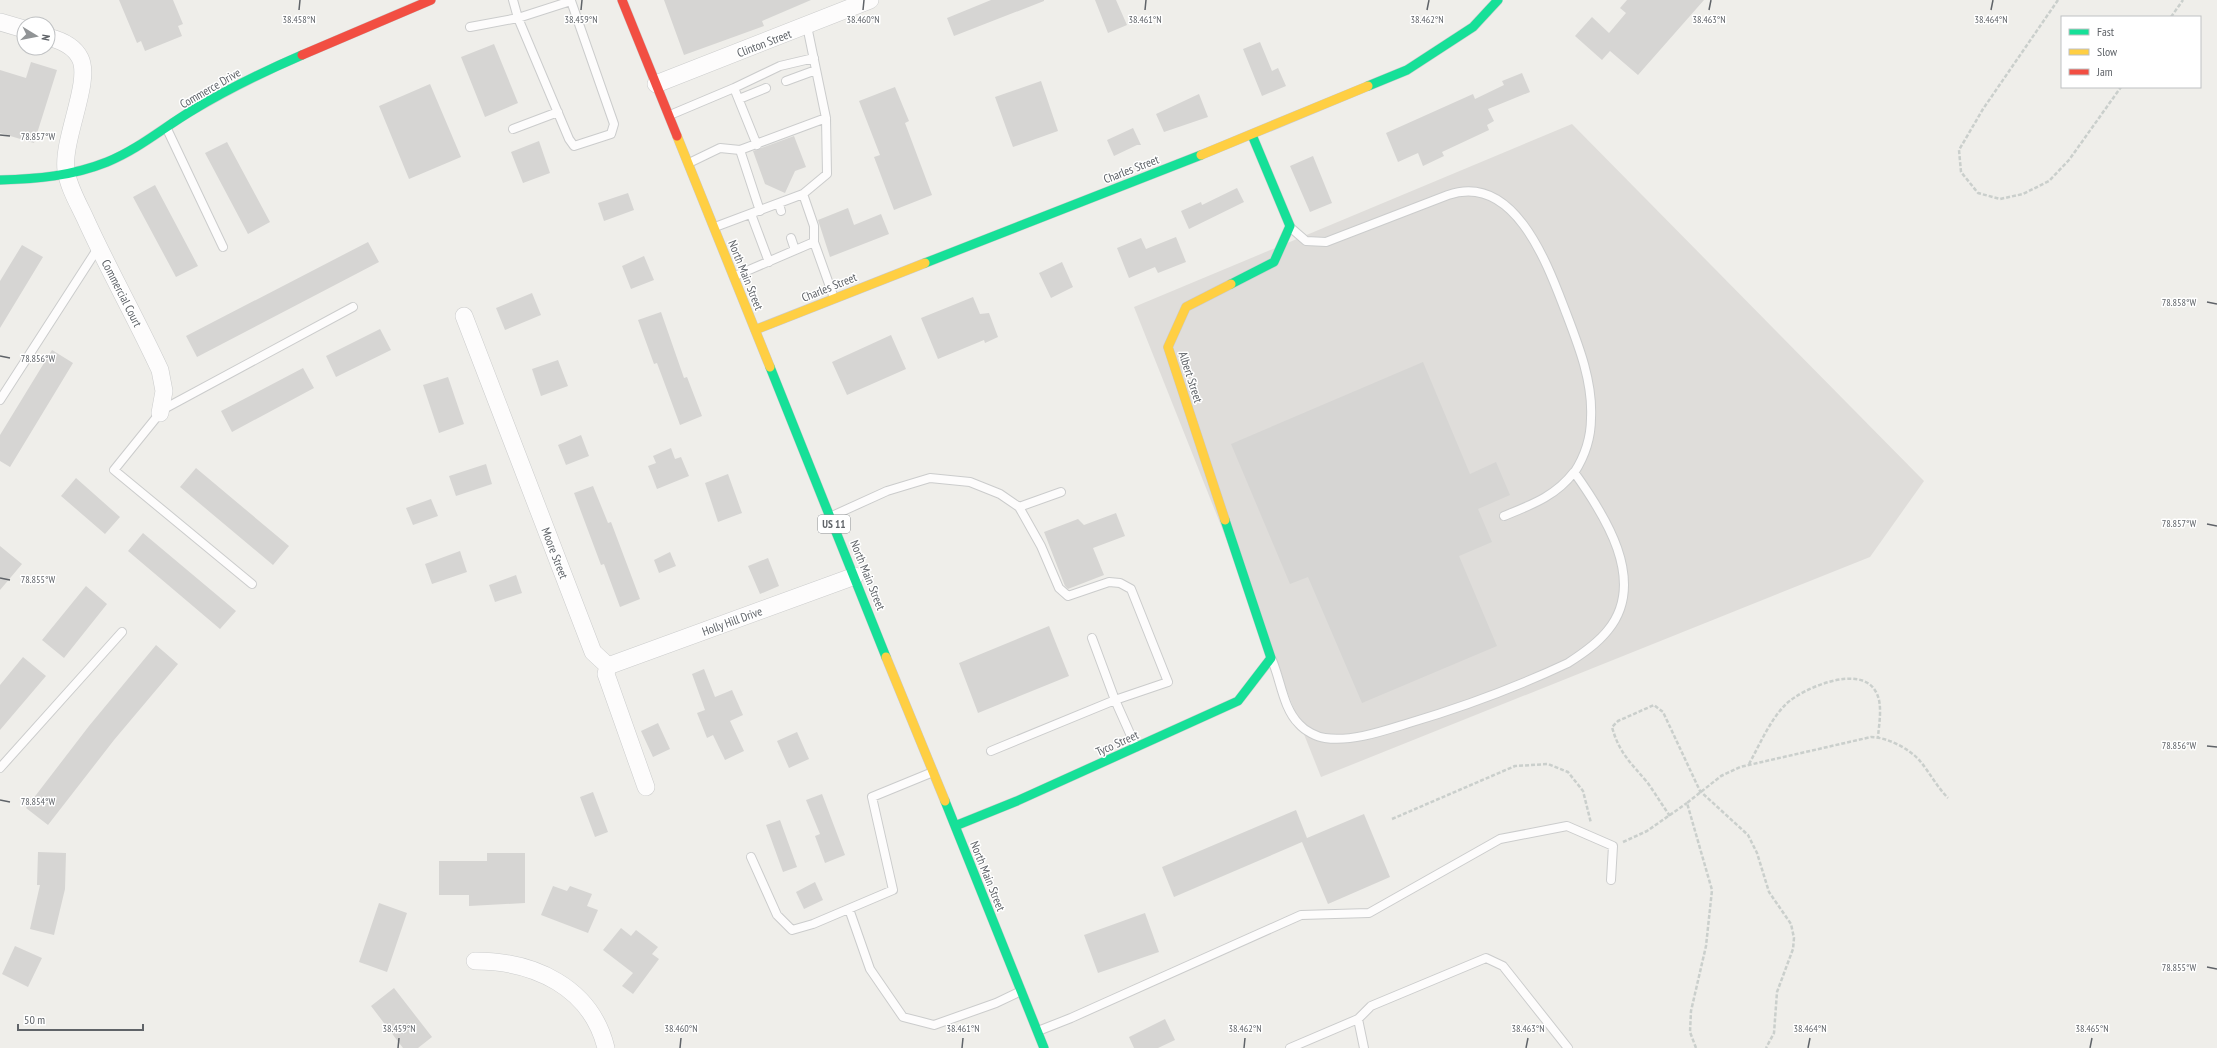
<svg xmlns="http://www.w3.org/2000/svg" width="2217" height="1048" font-family="'PT Sans Narrow',sans-serif">
	<style>
		.industrial { fill: #dfddda }
		.building { fill: #d6d5d3 }
		.lines { fill: none; stroke-linecap: round; stroke-linejoin: round }
		.lane-casing { stroke: #cbcccc; stroke-width: 10 }
		.street-casing { stroke: #cbcccc; stroke-width: 18 }
		.fast-casing { stroke: #cacacb; stroke-width: 10 }
		.slow-casing { stroke: #cacacb; stroke-width: 10 }
		.jam-casing { stroke: #cacacb; stroke-width: 10 }
		.path { stroke: #cacfcc; stroke-width: 2.5; stroke-dasharray: 4 2; stroke-linecap: butt }
		.lane { stroke: #fdfcfc; stroke-width: 8 }
		.street { stroke: #fdfcfc; stroke-width: 17 }
		.fast { stroke: #16e098; stroke-width: 9 }
		.slow { stroke: #ffcf43; stroke-width: 9 }
		.jam { stroke: #f24e42; stroke-width: 9 }
		.ticks { fill: none; stroke: #5f6368; stroke-width: 1.5 }
		.labels { text-anchor: middle; dominant-baseline: central; stroke-width: 3; stroke-linejoin: round; paint-order: stroke }
		.shield { fill: #fff; stroke: #8f9295; stroke-width: 1 }
		.shield-label { font-size: 11px; font-weight: bold; fill: #5f6368 }
		.street-label { font-size: 12px; fill: #5f6368; stroke: #fff }
		.ticks-label { font-size: 10px; text-anchor: middle; fill: #5f6368; stroke: #fff; stroke-width: 3; stroke-linejoin: round; paint-order: stroke }
	</style>
	<rect width="100%" height="100%" fill="#efeeea"/>
	<path class="industrial" d="M 1572,124 L 1924,481 L 1870,557 L 1321,777 L 1134,307 Z"/>
	<path class="building" d="M 119,0 L 173,0 L 183,24 L 178,26 L 182,36 L 145,51 L 141,41 L 137,43 Z
		M 664,0 L 811,0 L 762,21 L 764,26 L 684,55 Z
		M 991,0 L 1044,0 L 1044,1 L 954,36 L 947,18 Z
		M 1095,0 L 1116,0 L 1127,25 L 1108,33 Z
		M 1627,0 L 1704,0 L 1638,75 L 1610,51 L 1602,60 L 1575,36 L 1592,17 L 1609,33 L 1626,13 L 1620,8 Z
		M 1260,42 L 1272,71 L 1278,68 L 1286,86 L 1262,96 L 1243,49 Z
		M 494,44 L 518,103 L 485,117 L 461,57 Z
		M 31,62 L 57,70 L 34,143 L 0,133 L 0,70 L 26,78 Z
		M 1522,73 L 1530,92 L 1488,109 L 1494,121 L 1487,125 L 1489,130 L 1442,152 L 1444,156 L 1423,166 L 1418,153 L 1398,162 L 1386,133 L 1473,94 L 1475,99 L 1504,85 L 1502,81 Z
		M 1041,81 L 1058,131 L 1013,147 L 995,97 Z
		M 430,84 L 461,157 L 409,179 L 379,106 Z
		M 895,87 L 909,121 L 905,123 L 932,195 L 894,210 L 874,157 L 880,155 L 859,101 Z
		M 1199,94 L 1208,117 L 1164,132 L 1156,114 Z
		M 1133,128 L 1141,145 L 1137,145 L 1114,156 L 1107,140 Z
		M 794,136 L 806,167 L 795,171 L 785,193 L 765,184 L 753,151 Z
		M 539,141 L 550,173 L 523,183 L 511,152 Z
		M 227,142 L 270,222 L 248,234 L 205,153 Z
		M 1313,156 L 1332,203 L 1310,212 L 1290,166 Z
		M 155,185 L 198,266 L 176,277 L 133,197 Z
		M 1237,188 L 1244,202 L 1189,229 L 1181,211 L 1201,202 L 1202,205 Z
		M 628,193 L 634,210 L 604,221 L 598,203 Z
		M 848,208 L 854,225 L 881,214 L 889,234 L 830,257 L 818,220 Z
		M 1176,237 L 1186,262 L 1158,273 L 1155,267 L 1129,278 L 1117,248 L 1141,238 L 1146,249 Z
		M 368,242 L 379,262 L 197,357 L 186,336 Z
		M 22,245 L 43,257 L 0,328 L 0,281 Z
		M 644,256 L 654,280 L 631,289 L 622,266 Z
		M 1062,262 L 1073,287 L 1051,298 L 1039,273 Z
		M 532,293 L 541,315 L 505,330 L 496,308 Z
		M 973,297 L 980,314 L 989,313 L 998,337 L 985,343 L 984,340 L 938,359 L 921,318 Z
		M 661,312 L 684,378 L 687,377 L 702,416 L 680,425 L 657,363 L 654,364 L 638,320 Z
		M 380,329 L 391,350 L 336,377 L 326,356 Z
		M 891,335 L 906,369 L 847,395 L 832,362 Z
		M 52,350 L 73,363 L 10,467 L 0,461 L 0,435 Z
		M 558,360 L 568,386 L 541,396 L 532,369 Z
		M 1423,362 L 1470,474 L 1496,462 L 1510,495 L 1478,509 L 1492,542 L 1459,556 L 1497,646 L 1362,703 L 1308,577 L 1290,584 L 1231,444 Z
		M 303,368 L 314,388 L 232,432 L 221,411 Z
		M 448,377 L 464,424 L 439,433 L 423,385 Z
		M 581,435 L 589,456 L 566,465 L 558,445 Z
		M 671,448 L 675,459 L 681,457 L 689,476 L 657,489 L 648,466 L 656,463 L 653,456 Z
		M 486,464 L 492,484 L 456,496 L 449,476 Z
		M 196,468 L 289,546 L 273,565 L 180,487 Z
		M 728,474 L 742,513 L 718,522 L 705,483 Z
		M 76,478 L 120,517 L 105,534 L 61,496 Z
		M 593,486 L 608,523 L 611,522 L 640,599 L 620,607 L 604,564 L 601,565 L 574,493 Z
		M 431,499 L 438,516 L 413,525 L 406,508 Z
		M 1116,513 L 1125,536 L 1093,548 L 1104,575 L 1068,589 L 1065,586 L 1044,532 L 1078,519 L 1084,525 Z
		M 143,533 L 236,611 L 220,629 L 128,551 Z
		M 0,546 L 22,564 L 0,590 Z
		M 460,551 L 467,572 L 432,584 L 425,564 Z
		M 670,552 L 676,566 L 659,573 L 654,560 Z
		M 768,558 L 779,586 L 760,594 L 748,566 Z
		M 516,575 L 522,593 L 495,602 L 489,585 Z
		M 86,586 L 107,604 L 64,658 L 42,640 Z
		M 1049,626 L 1069,676 L 978,713 L 959,663 Z
		M 156,645 L 178,664 L 114,740 L 48,825 L 26,808 L 89,726 Z
		M 23,657 L 46,676 L 0,730 L 0,685 Z
		M 704,669 L 715,697 L 732,690 L 743,715 L 730,721 L 744,751 L 725,760 L 713,735 L 707,738 L 697,713 L 705,710 L 692,674 Z
		M 658,723 L 670,749 L 653,757 L 641,731 Z
		M 797,732 L 809,759 L 789,768 L 777,741 Z
		M 593,792 L 608,832 L 595,837 L 580,797 Z
		M 822,794 L 845,855 L 825,863 L 815,836 L 820,834 L 806,800 Z
		M 1296,810 L 1307,838 L 1364,814 L 1390,877 L 1328,904 L 1302,842 L 1174,897 L 1162,867 Z
		M 780,820 L 797,867 L 783,872 L 766,825 Z
		M 38,852 L 66,853 L 65,889 L 54,935 L 30,929 L 40,885 L 37,885 Z
		M 487,853 L 525,853 L 525,903 L 469,906 L 469,895 L 439,895 L 439,861 L 487,861 Z
		M 815,882 L 823,900 L 804,909 L 796,892 Z
		M 553,886 L 567,891 L 570,886 L 592,894 L 587,906 L 598,910 L 588,933 L 541,915 Z
		M 379,903 L 407,913 L 387,972 L 359,962 Z
		M 1145,913 L 1159,952 L 1098,973 L 1084,935 Z
		M 621,928 L 631,936 L 636,930 L 658,947 L 652,954 L 659,959 L 633,994 L 622,986 L 633,973 L 603,950 Z
		M 15,946 L 42,958 L 28,987 L 2,974 Z
		M 394,988 L 432,1037 L 418,1048 L 403,1048 L 371,1006 Z
		M 1165,1019 L 1175,1040 L 1158,1048 L 1134,1048 L 1129,1037 Z"/>
	<g class="lines">
		<defs>
			<path id="lane" d="M 470,27 L 518,18 L 571,1 L 614,124 L 611,134 L 574,146 L 569,139 L 518,18 L 513,0
				M 786,81 L 816,70
				M 734,88 L 780,66 L 814,58
				M 739,99 L 766,88
				M 670,115 L 734,88 L 757,145
				M 167,129 L 223,247
				M 513,129 L 558,112
				M 740,150 L 760,211
				M 689,163 L 720,148 L 740,150 L 826,118
				M 803,194 L 827,174 L 826,118 L 807,26
				M 779,204 L 781,211
				M 751,214 L 769,262
				M 715,227 L 803,194 L 814,226 L 814,242
				M 1291,228 L 1306,241 L 1326,242 L 1448,195 C 1514,172 1547,263 1565,310 C 1578,344 1593,381 1591,418 C 1591,438 1585,456 1574,473
				M 791,238 L 795,250
				M 735,276 L 814,242 L 834,298
				M 0,400 L 98,248
				M 162,410 L 353,307
				M 160,413 L 114,470 L 252,584
				M 1019,507 L 1061,492
				M 832,516 L 887,491 L 930,478 L 970,482 L 1000,494 L 1019,507 L 1041,546 L 1059,588 L 1068,596 L 1109,582 L 1120,583 L 1131,589 L 1168,682 L 1115,700 L 1136,747
				M 1272,660 C 1281,681 1283,708 1299,724 C 1305,731 1317,737 1325,738 C 1352,742 1383,731 1409,723 C 1463,707 1517,687 1568,663 C 1582,654 1597,644 1608,630 C 1648,581 1604,514 1574,472 C 1556,496 1531,505 1504,516
				M 991,751 L 1115,700 L 1092,638
				M 0,768 L 122,632
				M 751,857 L 777,915 L 792,930 L 813,924 L 893,890 L 872,797 L 933,772
				M 849,909 L 870,969 L 903,1017 L 934,1025 L 996,1003 L 1021,991
				M 1038,1031 L 1071,1018 L 1301,915 L 1369,913 L 1500,839 L 1567,826 L 1613,846 L 1611,880
				M 1290,1048 L 1358,1019
				M 1364,1048 L 1358,1019 L 1371,1006 L 1486,958 L 1503,966 L 1568,1048"/>
			<path id="street" d="M 0,22 L 24,29
				M 48,37 C 60,40 74,46 80,58 C 92,81 62,139 66,170 C 68,186 78,203 85,218 C 108,269 136,318 160,370 L 164,391 L 160,413
				M 656,84 L 870,0
				M 464,316 L 593,652 L 608,666
				M 608,666 L 855,576
				M 608,666 L 606,674 L 646,787
				M 475,961 C 534,961 591,987 606,1048"/>
			<path id="fast" d="M 1368,86 L 1407,70 L 1473,27 L 1498,0
				M 0,180 C 37,179 72,176 107,162 C 139,149 164,127 193,110 C 228,89 265,71 302,55
				M 925,263 L 1201,155
				M 1231,284 L 1274,262 L 1290,226 L 1252,135
				M 770,367 L 886,657
				M 945,801 L 1044,1048
				M 955,826 L 1017,801 L 1238,701 L 1271,658 L 1225,520"/>
			<path id="slow" d="M 677,136 L 770,367
				M 1201,155 L 1368,86
				M 755,330 L 925,263
				M 1225,520 L 1168,347 L 1186,307 L 1231,284
				M 886,657 L 945,801"/>
			<path id="jam" d="M 622,0 L 677,136
				M 302,55 L 431,0"/>
		</defs>
		<use href="#lane" class="lane-casing"/>
		<use href="#street" class="street-casing"/>
		<use href="#fast" class="fast-casing"/>
		<use href="#slow" class="slow-casing"/>
		<use href="#jam" class="jam-casing"/>
		<path class="path" d="M 2058,0 L 1983,109 L 1959,150 L 1961,172 L 1978,193 L 2000,199 L 2023,194 L 2049,181 L 2069,160 L 2121,87
			M 2171,17 L 2183,0
			M 1749,764 C 1760,744 1770,720 1786,704 C 1803,688 1861,663 1876,692 C 1883,704 1879,724 1878,737
			M 1670,816 C 1662,805 1655,793 1647,782 C 1631,763 1619,753 1612,727 L 1618,721 L 1654,705 L 1663,712 L 1700,791 L 1748,835 L 1757,853 L 1769,892 L 1791,924 L 1794,938 L 1793,949 L 1777,992 L 1774,1033 L 1766,1048
			M 1392,819 L 1515,766 L 1548,764 L 1568,772 L 1583,791 L 1591,823
			M 1623,842 L 1647,831 L 1687,803
			M 1696,1048 L 1690,1032 L 1691,1011 L 1706,946 L 1712,890 L 1687,803 L 1721,776 L 1740,767 L 1871,737 C 1887,737 1910,749 1920,761 C 1930,773 1937,787 1948,798"/>
		<use href="#lane" class="lane"/>
		<use href="#street" class="street"/>
		<use href="#fast" class="fast"/>
		<use href="#slow" class="slow"/>
		<use href="#jam" class="jam"/>
	</g>
	<path class="ticks" d="M 299,10 L 300,0M 581,10 L 582,0M 863,10 L 864,0M 1145,10 L 1146,0M 1427,10 L 1429,0M 1709,10 L 1711,0M 1991,10 L 1993,0M 0,135 L 10,136M 2207,302 L 2217,304M 0,356 L 10,358M 2207,524 L 2217,526M 0,578 L 10,580M 2207,746 L 2217,747M 0,800 L 10,802M 2207,967 L 2217,969M 398,1048 L 399,1038M 680,1048 L 681,1038M 962,1048 L 963,1038M 1244,1048 L 1245,1038M 1526,1048 L 1528,1038M 1808,1048 L 1810,1038M 2090,1048 L 2092,1038"/>
	<g class="labels">
		<rect class="shield" x="818" y="515" width="32" height="18" rx="3"/>
		<g class="shield-label">
			<text x="834" y="524">US 11</text>
		</g>
		<g class="street-label">
			<text transform="translate(764 43) rotate(-21)">Clinton Street</text>
			<text transform="translate(210 88) rotate(-30)">Commerce Drive</text>
			<text transform="translate(1131 169) rotate(-21)">Charles Street</text>
			<text transform="translate(746 275) rotate(68)">North Main Street</text>
			<text transform="translate(829 287) rotate(-22)">Charles Street</text>
			<text transform="translate(122 293) rotate(63)">Commercial Court</text>
			<text transform="translate(1191 377) rotate(72)">Albert Street</text>
			<text transform="translate(555 553) rotate(69)">Moore Street</text>
			<text transform="translate(868 575) rotate(68)">North Main Street</text>
			<text transform="translate(732 621) rotate(-20)">Holly Hill Drive</text>
			<text transform="translate(1117 743) rotate(-24)">Tyco Street</text>
			<text transform="translate(988 876) rotate(68)">North Main Street</text>
		</g>
	</g>
	<g class="ticks-label">
		<text x="299" y="23">38.458°N</text>
		<text x="581" y="23">38.459°N</text>
		<text x="863" y="23">38.460°N</text>
		<text x="1145" y="23">38.461°N</text>
		<text x="1427" y="23">38.462°N</text>
		<text x="1709" y="23">38.463°N</text>
		<text x="1991" y="23">38.464°N</text>
		<text x="38" y="140">78.857°W</text>
		<text x="2179" y="306">78.858°W</text>
		<text x="38" y="362">78.856°W</text>
		<text x="2179" y="527">78.857°W</text>
		<text x="38" y="583">78.855°W</text>
		<text x="2179" y="749">78.856°W</text>
		<text x="38" y="805">78.854°W</text>
		<text x="2179" y="971">78.855°W</text>
		<text x="399" y="1032">38.459°N</text>
		<text x="681" y="1032">38.460°N</text>
		<text x="963" y="1032">38.461°N</text>
		<text x="1245" y="1032">38.462°N</text>
		<text x="1528" y="1032">38.463°N</text>
		<text x="1810" y="1032">38.464°N</text>
		<text x="2092" y="1032">38.465°N</text>
	</g>
	<rect x="2061" y="16" width="140" height="72" fill="#ffffff" stroke="#bfc1c3"/>
	<rect x="2069" y="29" width="20" height="6" fill="#16e098" stroke="#bfc1c3"/>
	<text x="2097" y="36" font-size="12" fill="#5f6368">Fast</text>
	<rect x="2069" y="49" width="20" height="6" fill="#ffcf43" stroke="#bfc1c3"/>
	<text x="2097" y="56" font-size="12" fill="#5f6368">Slow</text>
	<rect x="2069" y="69" width="20" height="6" fill="#f24e42" stroke="#bfc1c3"/>
	<text x="2097" y="76" font-size="12" fill="#5f6368">Jam</text>
	<g transform="translate(36 36) rotate(100)"><circle r="19" fill="#ffffff" stroke="#bfc1c3"/>
	<path d="M0-3L7 15L0 10L-7 15Z" fill="#919496"/>
	<text y="-6" font-size="11" font-weight="bold" text-anchor="middle" fill="#5f6368">N</text>
	</g>
	<path d="M18 1024v6h125v-6" fill="none" stroke="#5f6368" stroke-width="2"/>
	<text x="24" y="1024" font-size="12" fill="#5f6368" stroke="#ffffff" stroke-width="3" paint-order="stroke">50 m</text>
</svg>
